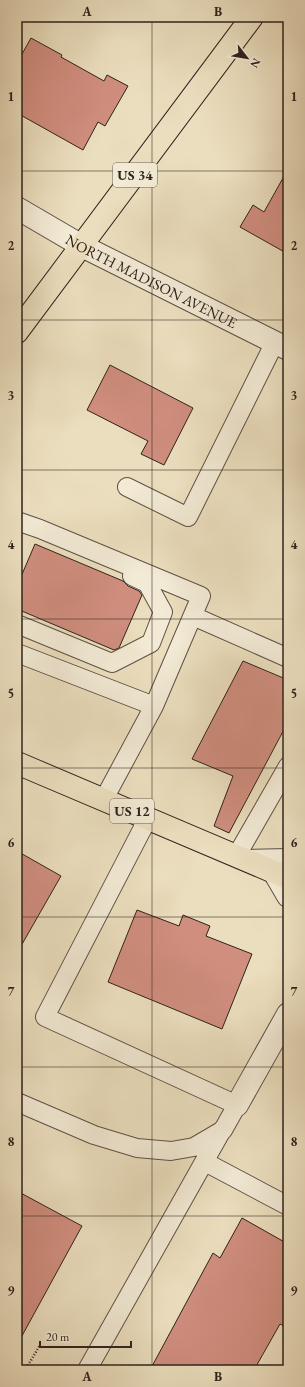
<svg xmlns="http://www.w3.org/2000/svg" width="305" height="1387" font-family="'EB Garamond',serif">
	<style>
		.building { fill: #d08e7f; stroke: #2f221d }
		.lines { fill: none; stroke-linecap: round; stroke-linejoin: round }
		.service-casing { stroke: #5e5145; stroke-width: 20 }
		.minor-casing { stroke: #5e5145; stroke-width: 24 }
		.primary-casing { stroke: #2f221d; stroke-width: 24 }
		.path { stroke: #2f221d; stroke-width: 2.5; stroke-dasharray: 1 2; stroke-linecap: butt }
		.service { stroke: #f2ead5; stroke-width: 18 }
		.minor { stroke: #f2ead5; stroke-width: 22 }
		.primary { stroke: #ebdebe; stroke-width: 22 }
		.grid { fill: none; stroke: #2f221d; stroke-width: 1; stroke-opacity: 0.55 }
		.labels { text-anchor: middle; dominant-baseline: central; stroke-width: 3.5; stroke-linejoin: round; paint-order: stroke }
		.shield { fill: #f2ead5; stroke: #6a5e54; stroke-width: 1 }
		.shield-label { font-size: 14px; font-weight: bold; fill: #2f221d }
		.street-label { font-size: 15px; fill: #2f221d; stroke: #f2ead5 }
		.neatline { fill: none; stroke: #2f221d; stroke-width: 1.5 }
		.grid-label { font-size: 13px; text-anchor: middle; font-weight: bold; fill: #2f221d }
	</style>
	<rect width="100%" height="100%" fill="#ebdebe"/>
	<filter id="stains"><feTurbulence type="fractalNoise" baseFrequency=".005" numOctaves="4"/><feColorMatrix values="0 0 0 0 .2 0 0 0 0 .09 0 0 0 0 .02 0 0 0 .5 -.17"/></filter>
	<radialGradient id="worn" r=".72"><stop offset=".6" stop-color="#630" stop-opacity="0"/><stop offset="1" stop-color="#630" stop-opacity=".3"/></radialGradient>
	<path class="building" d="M 31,38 L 62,55 L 61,57 L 104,81 L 107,75 L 128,86 L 105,126 L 98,122 L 83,150 L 17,113 L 17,63 Z
		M 288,169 L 288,254 L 240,227 L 253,205 L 264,212 Z
		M 110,365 L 193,408 L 164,465 L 141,454 L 148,441 L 87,410 Z
		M 35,544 L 123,581 L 128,586 L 139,591 L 142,595 L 119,648 L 114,650 L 17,609 L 17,586 Z
		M 243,661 L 288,680 L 288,722 L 229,833 L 214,826 L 233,776 L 192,759 Z
		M 17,851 L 61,876 L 17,953 Z
		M 137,910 L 179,926 L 183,915 L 210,926 L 206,936 L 252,954 L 222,1029 L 108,982 Z
		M 17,1191 L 82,1226 L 17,1345 Z
		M 242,1218 L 288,1244 L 288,1328 L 280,1324 L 254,1370 L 150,1370 L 213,1253 L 220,1258 Z"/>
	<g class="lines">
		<defs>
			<path id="service" d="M 127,487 L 188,517 L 275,342
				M 17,521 L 40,529 L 201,596 L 154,706 L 104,799
				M 193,616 L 288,658
				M 17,624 L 112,663 L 151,643 L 163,612 L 147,583 L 132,576
				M 17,653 L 154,706
				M 237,855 L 288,766
				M 246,859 L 288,858
				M 17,1102 L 94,1135 L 137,1148 L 171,1151 L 194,1147 L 223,1130 L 237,1105 L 45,1017 L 148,818
				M 205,1162 L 288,1206
				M 87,1370 L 222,1130"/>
			<g id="minor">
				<path id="s1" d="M 17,208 L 82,246 L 288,349"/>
				<path d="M 274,872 L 288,896"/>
				<path d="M 237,1105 L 288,1014"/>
			</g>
			<path id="primary" d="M 17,332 L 252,17
				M 17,763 L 288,878"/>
		</defs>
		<use href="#service" class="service-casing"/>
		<use href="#minor" class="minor-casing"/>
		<use href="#primary" class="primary-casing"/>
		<path class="path" d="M 24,1370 L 30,1362 L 40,1345"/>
		<use href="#service" class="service"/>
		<use href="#minor" class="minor"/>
		<use href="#primary" class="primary"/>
	</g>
	<path class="grid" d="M 152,17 L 152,1370M 17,171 L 288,171M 17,320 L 288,320M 17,470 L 288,470M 17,619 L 288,619M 17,768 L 288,768M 17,917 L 288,917M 17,1067 L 288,1067M 17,1216 L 288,1216"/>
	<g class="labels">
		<g class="shield">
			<rect x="113" y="163" width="44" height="24" rx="3"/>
			<rect x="110" y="799" width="44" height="24" rx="3"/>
		</g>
		<g class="shield-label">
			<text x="135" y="175">US 34</text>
			<text x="132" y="811">US 12</text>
		</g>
		<g class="street-label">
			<text stroke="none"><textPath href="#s1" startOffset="153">NORTH MADISON AVENUE</textPath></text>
		</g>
	</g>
	<rect width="305" height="1387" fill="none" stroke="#ebdebe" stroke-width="44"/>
	<g transform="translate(247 58) rotate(121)" stroke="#f2ead5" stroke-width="3" paint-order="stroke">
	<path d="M0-3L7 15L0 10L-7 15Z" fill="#2f221d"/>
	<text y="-6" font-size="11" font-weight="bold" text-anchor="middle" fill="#2f221d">N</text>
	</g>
	<path d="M40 1341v6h91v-6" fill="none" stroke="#2f221d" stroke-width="2"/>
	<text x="46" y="1341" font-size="12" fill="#2f221d" stroke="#f2ead5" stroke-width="3" paint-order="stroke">20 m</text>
	<rect x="22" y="22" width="261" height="1343" class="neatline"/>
	<g class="grid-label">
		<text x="87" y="16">A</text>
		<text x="218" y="16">B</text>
		<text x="11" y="101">1</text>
		<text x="294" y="101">1</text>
		<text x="11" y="250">2</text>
		<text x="294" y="250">2</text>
		<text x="11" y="400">3</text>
		<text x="294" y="400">3</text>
		<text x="11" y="549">4</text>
		<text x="294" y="549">4</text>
		<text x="11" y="698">5</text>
		<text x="294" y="698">5</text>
		<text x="11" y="847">6</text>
		<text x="294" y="847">6</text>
		<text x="11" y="996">7</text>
		<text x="294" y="996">7</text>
		<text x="11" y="1146">8</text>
		<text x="294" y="1146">8</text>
		<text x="11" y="1295">9</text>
		<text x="294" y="1295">9</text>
		<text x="87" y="1381">A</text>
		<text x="218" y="1381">B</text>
	</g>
	<rect width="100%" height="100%" filter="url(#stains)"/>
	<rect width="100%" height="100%" fill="url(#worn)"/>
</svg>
